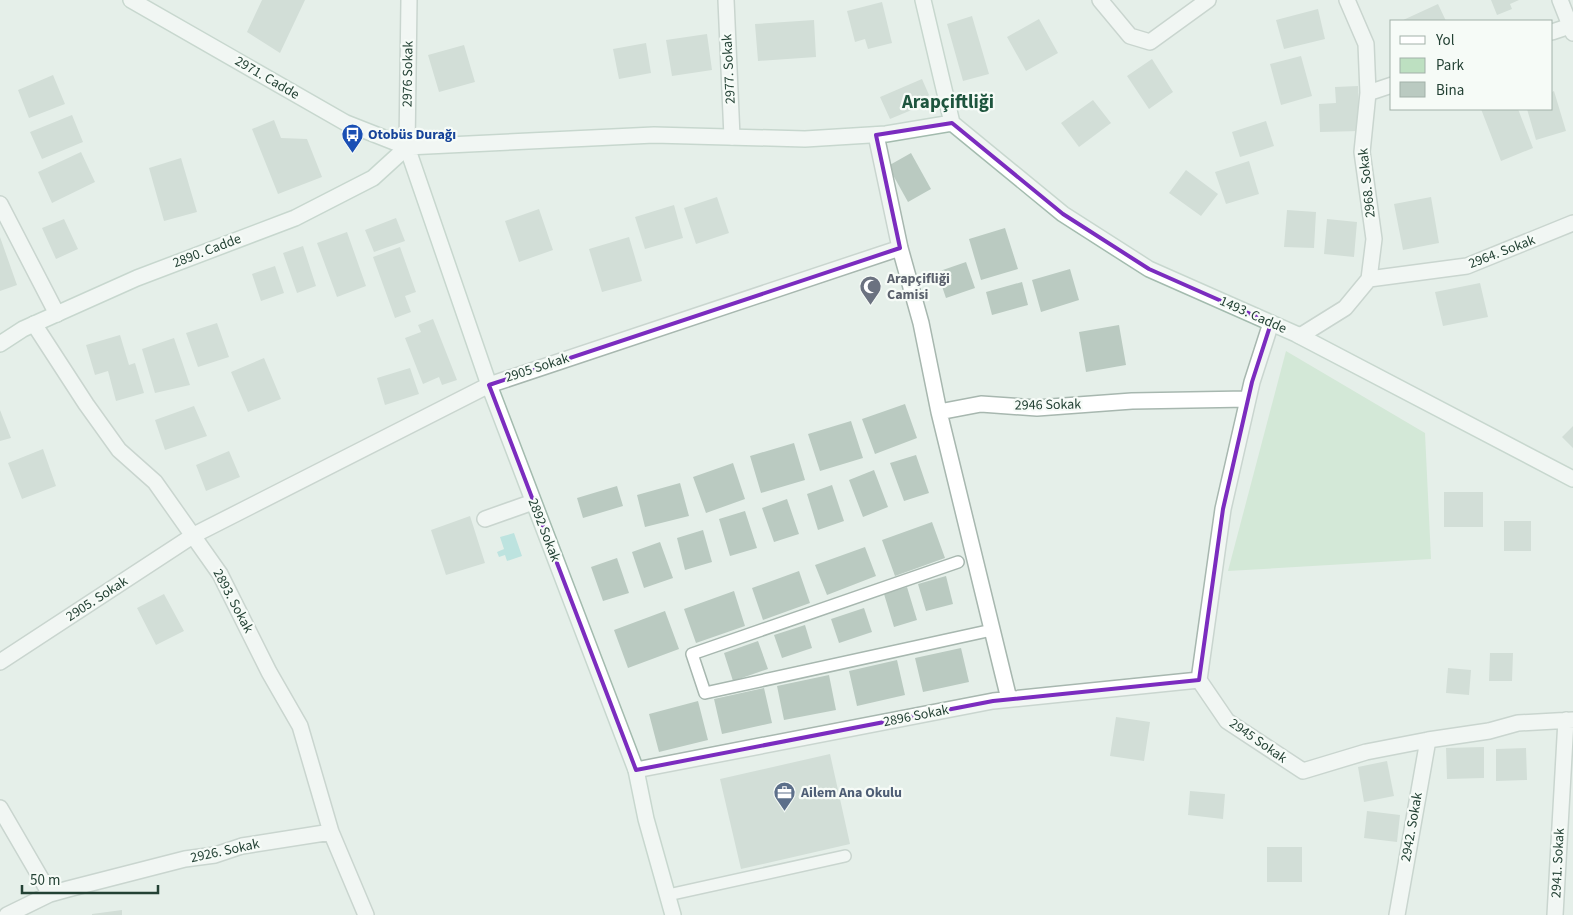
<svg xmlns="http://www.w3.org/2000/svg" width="1573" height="915" font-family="'Source Sans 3',sans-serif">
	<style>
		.green { fill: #bde0c1 }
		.water { fill: #8cd5d3 }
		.building { fill: #bacac1 }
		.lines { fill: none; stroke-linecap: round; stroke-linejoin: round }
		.lane-casing { stroke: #a7b7af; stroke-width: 14 }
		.street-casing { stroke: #a7b7af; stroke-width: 18 }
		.secondary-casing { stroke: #a3bbae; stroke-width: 18 }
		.lane { stroke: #fff; stroke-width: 11 }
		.street { stroke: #fff; stroke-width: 15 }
		.secondary { stroke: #fff; stroke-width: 15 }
		.marked { fill: none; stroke: #7b2cbf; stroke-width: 4; stroke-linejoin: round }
		.labels { text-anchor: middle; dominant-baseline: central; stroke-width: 4.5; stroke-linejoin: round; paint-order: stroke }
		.street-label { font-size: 14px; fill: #234134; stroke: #f6fbf7 }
		.transit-label { font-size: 14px; font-weight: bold; fill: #164399; stroke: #f6fbf7; text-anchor: start }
		.worship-label { font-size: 14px; font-weight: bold; fill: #5b616d; stroke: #f6fbf7; text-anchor: start }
		.service-label { font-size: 14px; font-weight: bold; fill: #4e5e75; stroke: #f6fbf7; text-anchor: start }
		.district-label { font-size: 19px; font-weight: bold; fill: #1e553e; stroke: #f6fbf7 }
	</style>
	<rect width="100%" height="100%" fill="#e5efe9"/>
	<path class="green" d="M 1286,351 L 1425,433 L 1431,559 L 1228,571 Z"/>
	<path class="water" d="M 514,533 L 522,556 L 507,561 L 505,555 L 499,557 L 497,552 L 504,549 L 500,537 Z"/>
	<path class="building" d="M 262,0 L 305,0 L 280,53 L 247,32 Z
		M 1491,0 L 1519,0 L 1510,4 L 1512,9 L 1497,15 Z
		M 882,2 L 892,43 L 868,49 L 865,39 L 855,42 L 847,11 Z
		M 1438,4 L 1446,21 L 1401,21 Z
		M 1318,9 L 1325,39 L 1284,49 L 1276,20 Z
		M 972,16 L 989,74 L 963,81 L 947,24 Z
		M 1039,19 L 1058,53 L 1026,71 L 1007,37 Z
		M 814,20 L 816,57 L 758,61 L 755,24 Z
		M 707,34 L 712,70 L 672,76 L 666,40 Z
		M 646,43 L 651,73 L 619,79 L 613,49 Z
		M 464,45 L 475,82 L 439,92 L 428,55 Z
		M 1301,56 L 1312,96 L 1281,105 L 1270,64 Z
		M 1152,59 L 1173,92 L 1149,109 L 1127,76 Z
		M 53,75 L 65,104 L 29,118 L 18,90 Z
		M 922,79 L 929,95 L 914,109 L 890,119 L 880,97 Z
		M 1358,86 L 1360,131 L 1320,132 L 1319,104 L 1336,103 L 1335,87 Z
		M 1554,91 L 1566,131 L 1536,140 L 1527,109 L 1552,109 L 1552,92 Z
		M 1093,100 L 1111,123 L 1079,147 L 1061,123 Z
		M 1481,109 L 1518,109 L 1533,148 L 1501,161 Z
		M 72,115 L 83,142 L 42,159 L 30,132 Z
		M 274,120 L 281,138 L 307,139 L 322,177 L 278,194 L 252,129 Z
		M 1266,121 L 1274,146 L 1240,157 L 1232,132 Z
		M 81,152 L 95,182 L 52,203 L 38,172 Z
		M 911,153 L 931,189 L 908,202 L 888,166 Z
		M 181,158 L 197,212 L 164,221 L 149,168 Z
		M 1249,161 L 1259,194 L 1226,204 L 1215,172 Z
		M 1186,170 L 1218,194 L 1201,216 L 1169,193 Z
		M 717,197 L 729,233 L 696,244 L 684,208 Z
		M 1431,197 L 1439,243 L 1403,250 L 1394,204 Z
		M 674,205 L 683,238 L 645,249 L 635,217 Z
		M 539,209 L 553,250 L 519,262 L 505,221 Z
		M 1287,210 L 1316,212 L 1314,248 L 1284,247 Z
		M 396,218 L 405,241 L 374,252 L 365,230 Z
		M 64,219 L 78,249 L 56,259 L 42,228 Z
		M 1327,219 L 1357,222 L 1354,257 L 1324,254 Z
		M 1005,228 L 1018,269 L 981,280 L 969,239 Z
		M 347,232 L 366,286 L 337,297 L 317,243 Z
		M 0,237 L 17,285 L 0,291 Z
		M 629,237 L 642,281 L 602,292 L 589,249 Z
		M 303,246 L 316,286 L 297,293 L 283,253 Z
		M 400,247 L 416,292 L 405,296 L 411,312 L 395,318 L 373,257 Z
		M 966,262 L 975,288 L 946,298 L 937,272 Z
		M 275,266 L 284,293 L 261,301 L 252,274 Z
		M 1070,269 L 1079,300 L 1041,312 L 1032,280 Z
		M 1022,282 L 1028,305 L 992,315 L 986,292 Z
		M 1480,283 L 1488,317 L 1443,326 L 1435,292 Z
		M 433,319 L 457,380 L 442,385 L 439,377 L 423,384 L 405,338 L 421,332 L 418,325 Z
		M 217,323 L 229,357 L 198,367 L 186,333 Z
		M 1119,325 L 1126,365 L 1086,372 L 1079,332 Z
		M 120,335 L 129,365 L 135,363 L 144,393 L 116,401 L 108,371 L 95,375 L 86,345 Z
		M 174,338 L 190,385 L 155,393 L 142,349 Z
		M 264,358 L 281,399 L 248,412 L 231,372 Z
		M 410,368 L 419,394 L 385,405 L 377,378 Z
		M 905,404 L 917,438 L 875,454 L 862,419 Z
		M 194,406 L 207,436 L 165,450 L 155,420 Z
		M 0,410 L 11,438 L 0,441 Z
		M 851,421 L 863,458 L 820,471 L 808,434 Z
		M 1573,426 L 1573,448 L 1562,437 Z
		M 794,443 L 805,480 L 761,493 L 750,456 Z
		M 43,449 L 56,486 L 22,499 L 8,463 Z
		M 229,451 L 240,477 L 206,491 L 196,465 Z
		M 916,455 L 929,493 L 904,501 L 890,463 Z
		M 733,463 L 745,499 L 706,513 L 693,477 Z
		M 874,470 L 888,507 L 863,517 L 849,480 Z
		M 680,483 L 689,516 L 645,527 L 637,495 Z
		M 832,485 L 844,521 L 818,530 L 807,494 Z
		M 617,486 L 623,506 L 583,518 L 577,498 Z
		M 1444,492 L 1483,492 L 1483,527 L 1444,527 Z
		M 787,499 L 799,534 L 774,542 L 762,508 Z
		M 745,511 L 757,548 L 730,556 L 719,519 Z
		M 470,516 L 485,563 L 446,575 L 431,530 Z
		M 1504,521 L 1531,521 L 1531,551 L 1504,551 Z
		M 932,522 L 945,558 L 895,576 L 882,540 Z
		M 703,530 L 712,562 L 685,570 L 677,538 Z
		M 660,542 L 673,578 L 644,588 L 632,552 Z
		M 865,547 L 876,576 L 827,595 L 815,565 Z
		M 617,558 L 629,593 L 603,601 L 591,567 Z
		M 799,571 L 810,603 L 763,620 L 752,588 Z
		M 946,576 L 953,604 L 926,611 L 918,584 Z
		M 907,587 L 917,620 L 894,627 L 884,594 Z
		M 734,591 L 745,626 L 696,643 L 684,609 Z
		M 164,594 L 184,631 L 156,645 L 137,608 Z
		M 864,608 L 872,632 L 839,643 L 831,619 Z
		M 665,611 L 679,649 L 628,668 L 614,630 Z
		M 805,625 L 812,648 L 782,658 L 774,635 Z
		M 758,641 L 768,669 L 733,681 L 724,653 Z
		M 961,648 L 969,682 L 923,692 L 915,658 Z
		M 1490,653 L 1513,653 L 1512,681 L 1489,681 Z
		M 897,660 L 905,695 L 857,706 L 849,671 Z
		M 1448,668 L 1471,670 L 1469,695 L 1446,693 Z
		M 829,675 L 836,710 L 784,720 L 777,686 Z
		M 764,688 L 772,723 L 722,734 L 714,699 Z
		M 698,701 L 708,740 L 659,752 L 649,714 Z
		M 1116,717 L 1150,722 L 1144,761 L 1110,756 Z
		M 1484,747 L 1484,778 L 1447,779 L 1446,748 Z
		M 1526,748 L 1527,780 L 1496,781 L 1496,749 Z
		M 830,754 L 850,844 L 741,869 L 720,779 Z
		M 1387,761 L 1394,796 L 1364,802 L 1358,767 Z
		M 1190,791 L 1225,794 L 1223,819 L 1188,815 Z
		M 1367,811 L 1400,815 L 1397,842 L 1364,838 Z
		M 1267,847 L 1302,847 L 1302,882 L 1267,882 Z
		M 122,910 L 122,915 L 92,915 L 92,914 Z"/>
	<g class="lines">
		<defs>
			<path id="lane" d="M 958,562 L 692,654 L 705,693 L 992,630
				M 668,895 L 845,856"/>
			<path id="street" d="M 726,0 L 732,137
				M 1100,0 L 1130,36 L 1150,42 L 1208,0
				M 1560,0 L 1573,33
				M 1552,32 L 1570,26
				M 1368,93 L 1392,85
				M 876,135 L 900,248 L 921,323 L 939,412 L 981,404 L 1037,408 L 1132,401 L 1248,399
				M 407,147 L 409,0
				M 0,204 L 57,314
				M 1369,279 L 1467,266 L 1573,223
				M 1271,323 L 1252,382 L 1223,509 L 1199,680 L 1227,721 L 1303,771 L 1366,752 L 1428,740 L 1489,731 L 1518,723 L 1573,720
				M 34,324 L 86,404 L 119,450 L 155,482 L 220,574 L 269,672 L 300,726 L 331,832 L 366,915
				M 1300,336 L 1345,308 L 1369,279 L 1374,239 L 1362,152 L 1368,93 L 1366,44 L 1347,0
				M 939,412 L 1009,699
				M 485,519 L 533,502
				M 0,662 L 194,535 L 489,385 L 900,248
				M 636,770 L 993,701 L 1199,680
				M 0,808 L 50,894
				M 7,915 L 50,894 L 68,889 L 185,859 L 215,855 L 242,846 L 331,832
				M 1397,915 L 1428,740
				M 1555,915 L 1566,720"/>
			<path id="secondary" d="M 131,0 L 346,123 L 407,147 L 654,135 L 805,139 L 886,134 L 952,123
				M 923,0 L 952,123
				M 952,123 L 1063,214 L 1149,269 L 1296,334 L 1573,479
				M 407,147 L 489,385 L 636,770 L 646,819 L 673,915
				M 0,344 L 23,329 L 137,278 L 295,218 L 373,178 L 407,147"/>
		</defs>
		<use href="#lane" class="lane-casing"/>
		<use href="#street" class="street-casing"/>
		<use href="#secondary" class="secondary-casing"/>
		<use href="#lane" class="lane"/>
		<use href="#street" class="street"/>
		<use href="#secondary" class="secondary"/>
	</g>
	<path d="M0 0H1573V915H0ZM 952,123 L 1063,214 L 1149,269 L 1271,323 L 1252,382 L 1223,509 L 1199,680 L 993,701 L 636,770 L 489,385 L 900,248 L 876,135 Z" fill="#e5efe9" fill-opacity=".55" fill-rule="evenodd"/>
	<path class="marked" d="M 952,123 L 1063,214 L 1149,269 L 1271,323 L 1252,382 L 1223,509 L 1199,680 L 993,701 L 636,770 L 489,385 L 900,248 L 876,135 Z"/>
	<defs>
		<symbol id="bus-pin" viewBox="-11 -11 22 30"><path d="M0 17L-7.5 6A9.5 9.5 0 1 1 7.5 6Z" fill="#1a4fb4" stroke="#f6fbf7"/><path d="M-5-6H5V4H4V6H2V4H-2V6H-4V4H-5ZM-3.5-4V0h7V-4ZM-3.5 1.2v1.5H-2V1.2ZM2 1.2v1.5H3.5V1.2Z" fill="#fff"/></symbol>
		<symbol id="mosque-pin" viewBox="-11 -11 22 30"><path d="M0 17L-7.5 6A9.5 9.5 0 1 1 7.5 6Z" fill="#6b7280" stroke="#f6fbf7"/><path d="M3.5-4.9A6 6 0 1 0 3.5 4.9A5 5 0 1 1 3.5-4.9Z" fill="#fff"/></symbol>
		<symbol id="office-pin" viewBox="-11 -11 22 30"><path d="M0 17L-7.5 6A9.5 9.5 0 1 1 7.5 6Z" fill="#5c6f8a" stroke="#f6fbf7"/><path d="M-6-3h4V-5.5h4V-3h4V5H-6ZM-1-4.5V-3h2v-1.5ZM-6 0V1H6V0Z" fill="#fff"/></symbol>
	</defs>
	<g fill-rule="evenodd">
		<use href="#bus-pin" x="340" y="122" width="25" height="34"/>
		<use href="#mosque-pin" x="858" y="274" width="25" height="34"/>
		<use href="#office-pin" x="772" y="780" width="25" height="34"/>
	</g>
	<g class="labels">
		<g class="street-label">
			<text transform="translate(729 69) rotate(-93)">2977. Sokak</text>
			<text transform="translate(408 74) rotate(-89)">2976 Sokak</text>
			<text transform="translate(267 78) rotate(30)">2971. Cadde</text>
			<text transform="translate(1367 183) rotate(-96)">2968. Sokak</text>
			<text transform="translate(207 251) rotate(-21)">2890. Cadde</text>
			<text transform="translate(1502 252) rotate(-21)">2964. Sokak</text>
			<text transform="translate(1253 315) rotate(24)">1493. Cadde</text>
			<text transform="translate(537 368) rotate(-18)">2905 Sokak</text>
			<text transform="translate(1048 405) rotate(-1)">2946 Sokak</text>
			<text transform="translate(544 530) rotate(69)">2892 Sokak</text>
			<text transform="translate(97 599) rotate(-33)">2905. Sokak</text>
			<text transform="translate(233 601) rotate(62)">2893. Sokak</text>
			<text transform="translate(916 716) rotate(-11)">2896 Sokak</text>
			<text transform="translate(1258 741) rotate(35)">2945 Sokak</text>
			<text transform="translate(1412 827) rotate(-80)">2942. Sokak</text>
			<text transform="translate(225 851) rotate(-12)">2926. Sokak</text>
			<text transform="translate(1558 863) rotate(-87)">2941. Sokak</text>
		</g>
		<g class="transit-label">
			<text x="368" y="135">Otobüs Durağı</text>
		</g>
		<g class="worship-label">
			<text x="887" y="279">Arapçifliği<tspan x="887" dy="16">Camisi</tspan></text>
		</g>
		<g class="service-label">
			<text x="801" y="793">Ailem Ana Okulu</text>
		</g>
		<g class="district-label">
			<text x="948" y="102">Arapçiftliği</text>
		</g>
	</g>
	<rect x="1390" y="20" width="162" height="90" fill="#f6fbf7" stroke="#a2b1a9"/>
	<rect x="1400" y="36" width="25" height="8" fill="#ffffff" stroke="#a2b1a9"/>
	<text x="1436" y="45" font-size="15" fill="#234134">Yol</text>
	<rect x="1400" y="58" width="25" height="15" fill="#bde0c1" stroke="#a2b1a9"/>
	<text x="1436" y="70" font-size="15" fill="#234134">Park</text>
	<rect x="1400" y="82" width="25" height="15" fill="#bacac1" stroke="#a2b1a9"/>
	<text x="1436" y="95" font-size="15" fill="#234134">Bina</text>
	<path d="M22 885v8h136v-8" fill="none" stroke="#234134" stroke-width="2.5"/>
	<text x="30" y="885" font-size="15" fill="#234134" stroke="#f6fbf7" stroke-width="4" paint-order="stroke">50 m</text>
</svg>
